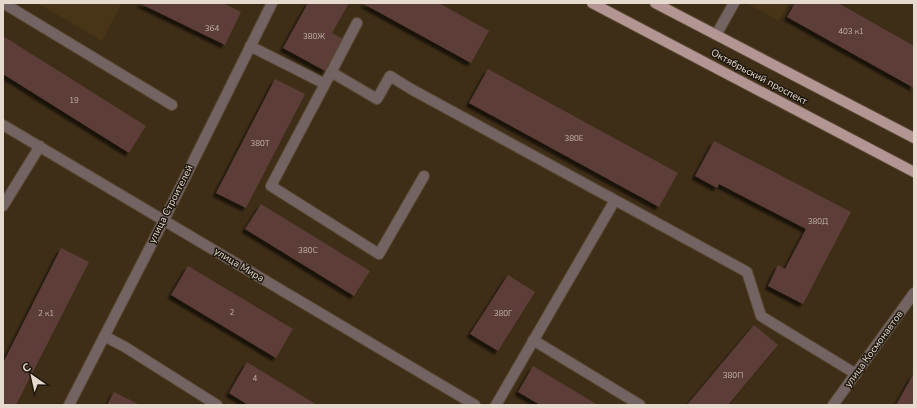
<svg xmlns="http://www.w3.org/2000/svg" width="917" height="408" font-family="'Nunito Sans',sans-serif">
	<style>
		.built { fill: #483416 }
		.building { fill: #5b3d37; filter: url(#shadow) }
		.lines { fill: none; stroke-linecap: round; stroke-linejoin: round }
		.minor-casing { stroke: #5a4a34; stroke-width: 12 }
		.major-casing { stroke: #5a4a34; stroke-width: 12 }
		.minor { stroke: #736463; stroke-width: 10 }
		.major { stroke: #b39593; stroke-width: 10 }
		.labels { text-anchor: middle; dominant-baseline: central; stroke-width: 3; stroke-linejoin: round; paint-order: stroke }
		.number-label { font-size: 8px; fill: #c2b3a8 }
		.street-label { font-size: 10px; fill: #e5dacd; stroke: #1f180e }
	</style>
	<defs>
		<filter id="shadow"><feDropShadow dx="-3.5" dy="3.5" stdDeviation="1" flood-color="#0009"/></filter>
	</defs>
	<rect width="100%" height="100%" fill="#3f2e17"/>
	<path class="built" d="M 37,3 L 122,3 L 102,41 Z
		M 746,3 L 789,3 L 779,21 Z"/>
	<path class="building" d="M 139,3 L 223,3 L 241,12 L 225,45 Z
		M 308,3 L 349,3 L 332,33 L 343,39 L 325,71 L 283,48 Z
		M 362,3 L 439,3 L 489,31 L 471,63 Z
		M 795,3 L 838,3 L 914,46 L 914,88 L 787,17 Z
		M 3,36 L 146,126 L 129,153 L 3,74 Z
		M 488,69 L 678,173 L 659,207 L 469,103 Z
		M 275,79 L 305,94 L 246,208 L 216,193 Z
		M 714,141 L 851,212 L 803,304 L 768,286 L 778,265 L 785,269 L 806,229 L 719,184 L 717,188 L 695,176 Z
		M 261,204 L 370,271 L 354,296 L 245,229 Z
		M 61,248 L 89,262 L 16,405 L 3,405 L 3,363 Z
		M 188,266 L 293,329 L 276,358 L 171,295 Z
		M 508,275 L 535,292 L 498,351 L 470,334 Z
		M 754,325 L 778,345 L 728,405 L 687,405 Z
		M 247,362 L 317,405 L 248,405 L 229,393 Z
		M 533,366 L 598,405 L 540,405 L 518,392 Z
		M 914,373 L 914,405 L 896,405 Z
		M 114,392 L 140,405 L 107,405 Z"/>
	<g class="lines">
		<defs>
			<path id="minor" d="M 3,3 L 172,105
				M 716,35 L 734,3
				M 250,46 L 325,84 L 357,23
				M 331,72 L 377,99 L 390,76 L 411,89 L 747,272 L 761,316 L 856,374
				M 325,84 L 271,186 L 379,254 L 424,176
				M 3,125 L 475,405
				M 3,206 L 40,146
				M 104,336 L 125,347 L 217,405
				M 533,340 L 640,405
				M 69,405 L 164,220 L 272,3
				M 496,405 L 615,200
				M 833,405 L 914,293"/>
			<path id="major" d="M 592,3 L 914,172
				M 655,3 L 914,138"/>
		</defs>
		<use href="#minor" class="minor-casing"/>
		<use href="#major" class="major-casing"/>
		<use href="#minor" class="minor"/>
		<use href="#major" class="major"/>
	</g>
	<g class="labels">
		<g class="number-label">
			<text x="212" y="28">364</text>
			<text x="851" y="31">403 к1</text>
			<text x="314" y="36">380Ж</text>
			<text x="74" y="100">19</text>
			<text x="574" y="138">380Е</text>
			<text x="260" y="143">380Т</text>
			<text x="818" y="221">380Д</text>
			<text x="308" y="250">380С</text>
			<text x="232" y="312">2</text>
			<text x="46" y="313">2 к1</text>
			<text x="503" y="313">380Г</text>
			<text x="733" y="375">380П</text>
			<text x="255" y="378">4</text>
		</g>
		<g class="street-label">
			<text transform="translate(759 77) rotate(28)">Октябрьский проспект</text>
			<text transform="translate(171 204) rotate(-63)">улица Строителей</text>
			<text transform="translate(239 265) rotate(31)">улица Мира</text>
			<text transform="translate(874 349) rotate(-54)">улица Космонавтов</text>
		</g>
	</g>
	<rect width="917" height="408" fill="none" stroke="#e5dacd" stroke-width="8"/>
	<g transform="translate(32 376) rotate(326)" stroke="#1f180e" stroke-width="3" paint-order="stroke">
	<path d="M0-3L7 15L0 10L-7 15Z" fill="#e5dacd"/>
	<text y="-6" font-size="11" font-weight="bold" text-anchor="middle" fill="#e5dacd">С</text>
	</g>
</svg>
